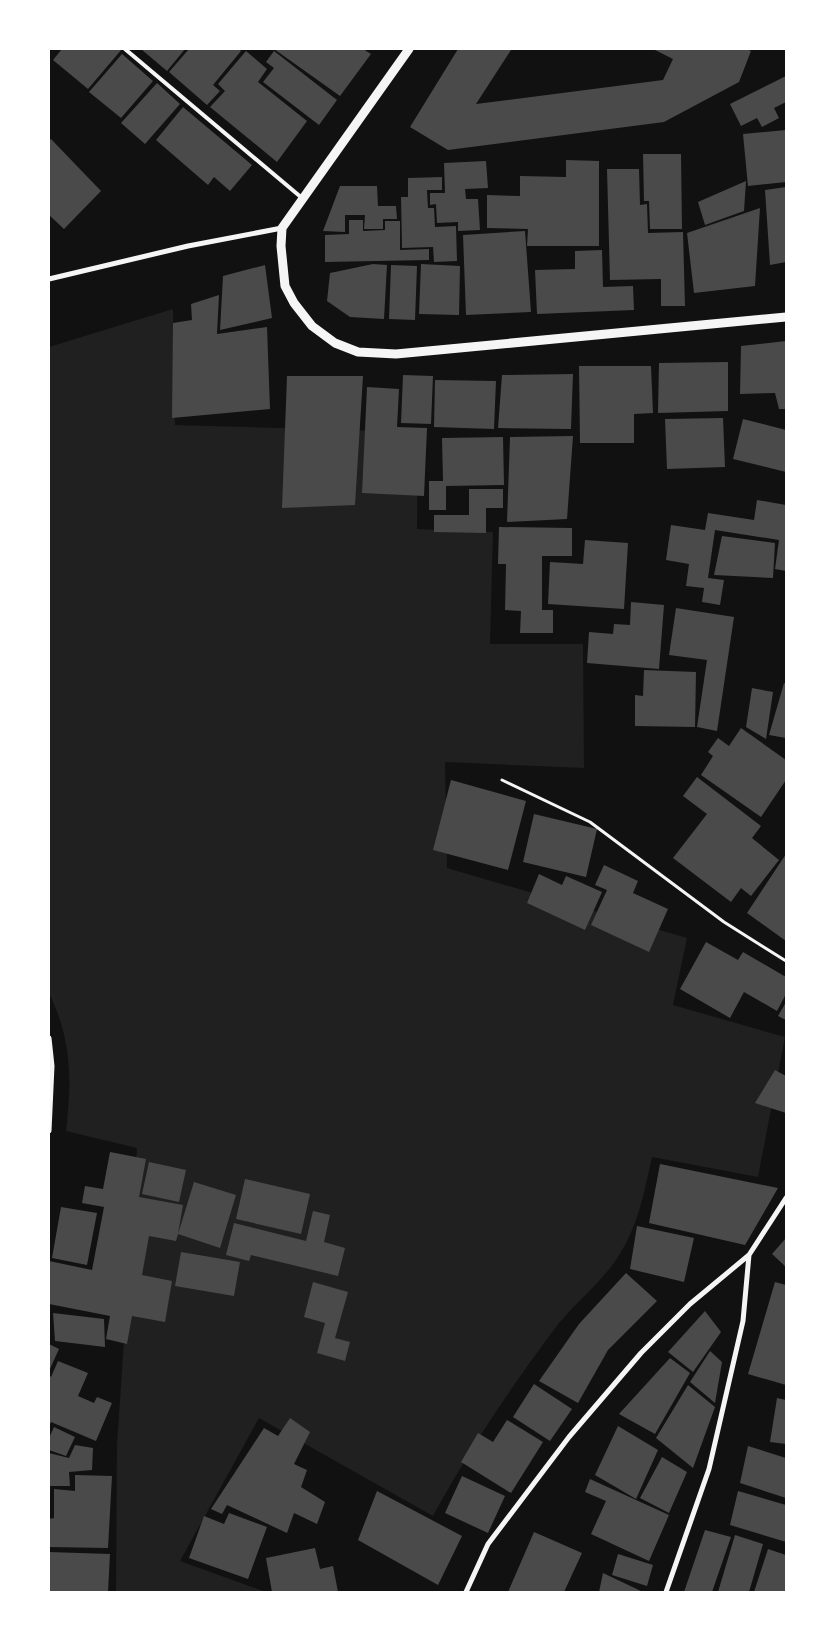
<svg xmlns="http://www.w3.org/2000/svg" width="835" height="1641" font-family="'DM Sans',sans-serif">
	<style>
		.green { fill: #202020 }
		.building { fill: #4a4a4a }
		.lines { fill: none; stroke-linecap: round; stroke-linejoin: round }
		.path { stroke: #f5f5f5; stroke-width: 3 }
		.service { stroke: #f5f5f5; stroke-width: 4 }
		.minor { stroke: #f5f5f5; stroke-width: 5 }
		.tertiary { stroke: #f5f5f5; stroke-width: 9 }
	</style>
	<rect width="100%" height="100%" fill="#111"/>
	<path class="green" d="M 173,309 L 175,425 L 418,432 L 417,529 L 493,532 L 490,644 L 583,644 L 584,768 L 445,762 L 447,868 L 687,938 L 673,1005 L 785,1037 L 758,1177 L 652,1157 C 644,1193 638,1228 616,1260 C 598,1286 572,1305 553,1331 C 509,1390 468,1451 433,1516 L 259,1418 L 180,1561 L 266,1592 L 116,1592 L 117,1445 L 137,1148 L 66,1131 C 72,1080 72,1041 49,993 L 49,347 Z"/>
	<path class="building" d="M 62,49 L 122,49 L 88,89 L 53,60 Z
		M 141,49 L 185,49 L 167,71 Z
		M 189,49 L 239,49 L 241,51 L 213,85 L 220,91 L 207,105 L 169,72 Z
		M 274,49 L 363,49 L 371,54 L 340,96 Z
		M 458,49 L 511,50 L 476,104 L 663,80 L 673,59 L 653,49 L 746,49 L 751,51 L 739,82 L 664,122 L 448,150 L 410,127 Z
		M 246,51 L 267,69 L 258,82 L 307,121 L 277,162 L 210,107 L 225,91 L 218,84 Z
		M 274,51 L 337,100 L 319,125 L 263,82 L 274,68 L 266,62 Z
		M 122,54 L 153,81 L 121,118 L 89,92 Z
		M 786,76 L 786,102 L 774,108 L 779,118 L 762,127 L 757,118 L 741,126 L 730,104 Z
		M 157,83 L 180,104 L 145,144 L 121,123 Z
		M 183,107 L 252,165 L 230,191 L 214,177 L 208,185 L 156,140 Z
		M 786,130 L 786,182 L 748,186 L 743,134 Z
		M 51,139 L 101,191 L 64,229 L 49,215 L 49,141 Z
		M 643,154 L 681,154 L 682,229 L 650,229 L 649,201 L 644,201 Z
		M 566,160 L 599,161 L 599,246 L 527,246 L 528,229 L 487,228 L 487,195 L 520,196 L 520,176 L 566,177 Z
		M 486,161 L 488,188 L 465,189 L 466,199 L 478,199 L 480,230 L 458,231 L 458,222 L 437,223 L 436,204 L 430,205 L 430,193 L 445,193 L 444,163 Z
		M 607,169 L 639,169 L 640,205 L 647,204 L 648,233 L 683,232 L 685,306 L 661,306 L 661,279 L 610,280 Z
		M 442,177 L 442,190 L 427,190 L 428,208 L 434,208 L 435,227 L 456,226 L 457,261 L 434,262 L 433,247 L 402,248 L 401,197 L 408,197 L 408,178 Z
		M 746,181 L 744,211 L 705,225 L 698,202 Z
		M 340,186 L 377,186 L 378,206 L 396,206 L 397,219 L 383,219 L 383,229 L 364,229 L 365,215 L 345,215 L 345,232 L 323,231 Z
		M 786,187 L 786,262 L 770,265 L 765,190 Z
		M 760,208 L 755,286 L 694,293 L 687,233 Z
		M 349,220 L 363,220 L 363,231 L 385,230 L 385,221 L 400,221 L 400,250 L 429,249 L 429,260 L 325,262 L 325,235 L 349,234 Z
		M 525,231 L 531,312 L 466,315 L 463,235 Z
		M 602,250 L 603,287 L 633,286 L 634,310 L 537,314 L 535,270 L 575,269 L 575,251 Z
		M 373,264 L 387,265 L 384,319 L 350,317 L 327,301 L 330,273 Z
		M 421,264 L 460,266 L 459,315 L 419,314 Z
		M 265,265 L 272,318 L 220,330 L 223,276 Z
		M 391,265 L 417,266 L 415,320 L 389,319 Z
		M 219,295 L 217,334 L 267,327 L 270,409 L 172,418 L 173,323 L 192,320 L 191,304 Z
		M 786,341 L 786,409 L 779,409 L 775,393 L 740,394 L 741,346 Z
		M 728,362 L 728,411 L 658,413 L 659,363 Z
		M 579,366 L 651,366 L 653,413 L 634,414 L 634,443 L 580,443 Z
		M 573,374 L 571,429 L 498,428 L 502,375 Z
		M 403,375 L 433,376 L 431,424 L 401,423 Z
		M 287,376 L 363,376 L 355,505 L 282,508 Z
		M 435,380 L 496,381 L 494,429 L 434,427 Z
		M 367,387 L 399,389 L 397,427 L 427,428 L 424,496 L 362,493 Z
		M 723,418 L 725,467 L 667,469 L 665,419 Z
		M 743,419 L 786,430 L 786,472 L 733,459 Z
		M 573,436 L 567,519 L 507,522 L 510,437 Z
		M 503,437 L 504,485 L 446,486 L 446,510 L 429,510 L 429,481 L 443,481 L 442,438 Z
		M 469,489 L 503,489 L 503,508 L 486,508 L 486,533 L 434,532 L 434,515 L 469,515 Z
		M 757,500 L 786,505 L 786,571 L 775,569 L 779,540 L 715,530 L 708,578 L 724,580 L 720,605 L 702,602 L 704,588 L 686,586 L 689,564 L 666,560 L 671,525 L 705,530 L 708,513 L 754,520 Z
		M 499,527 L 572,528 L 572,556 L 542,556 L 542,610 L 553,610 L 553,633 L 520,633 L 521,611 L 505,610 L 506,564 L 498,564 Z
		M 722,536 L 775,543 L 773,578 L 714,575 Z
		M 585,540 L 628,543 L 624,609 L 548,604 L 550,562 L 583,564 Z
		M 631,602 L 664,605 L 659,669 L 587,663 L 589,632 L 613,634 L 614,624 L 630,625 Z
		M 676,608 L 734,617 L 717,731 L 697,727 L 707,660 L 669,655 Z
		M 644,670 L 696,672 L 695,727 L 635,726 L 635,695 L 643,696 Z
		M 784,683 L 786,684 L 786,738 L 769,735 Z
		M 752,688 L 773,692 L 766,739 L 746,727 Z
		M 741,728 L 786,760 L 786,780 L 761,817 L 701,775 L 713,756 L 708,752 L 718,738 L 729,746 Z
		M 697,777 L 761,826 L 752,838 L 779,860 L 751,896 L 741,888 L 731,902 L 673,858 L 707,814 L 683,796 Z
		M 451,780 L 526,801 L 508,870 L 433,850 Z
		M 534,814 L 597,829 L 586,877 L 523,862 Z
		M 786,854 L 786,941 L 747,913 Z
		M 604,865 L 638,881 L 633,893 L 668,909 L 649,952 L 591,925 L 607,890 L 595,885 Z
		M 539,874 L 562,885 L 566,876 L 602,892 L 585,930 L 527,903 Z
		M 706,942 L 738,960 L 743,952 L 786,977 L 786,994 L 777,1011 L 744,992 L 730,1018 L 680,989 Z
		M 786,1002 L 786,1020 L 778,1016 Z
		M 775,1070 L 786,1076 L 786,1113 L 755,1103 Z
		M 110,1152 L 146,1159 L 139,1197 L 183,1205 L 178,1234 L 194,1182 L 236,1195 L 220,1248 L 178,1234 L 176,1241 L 149,1236 L 142,1275 L 172,1281 L 165,1322 L 132,1316 L 127,1344 L 106,1339 L 110,1316 L 49,1304 L 49,1261 L 92,1270 L 104,1207 L 82,1203 L 85,1186 L 103,1189 Z
		M 149,1162 L 186,1170 L 179,1202 L 142,1194 Z
		M 660,1164 L 778,1188 L 745,1245 L 649,1223 Z
		M 245,1179 L 310,1194 L 301,1234 L 236,1219 Z
		M 61,1207 L 97,1213 L 87,1265 L 52,1258 Z
		M 313,1211 L 330,1215 L 324,1242 L 345,1248 L 338,1276 L 251,1255 L 249,1261 L 226,1255 L 234,1223 L 306,1241 Z
		M 637,1226 L 694,1238 L 684,1282 L 630,1269 Z
		M 786,1238 L 786,1267 L 772,1254 Z
		M 181,1252 L 240,1262 L 234,1296 L 175,1286 Z
		M 626,1273 L 657,1301 L 608,1350 L 578,1403 L 539,1381 L 579,1324 Z
		M 313,1282 L 348,1292 L 335,1338 L 350,1342 L 345,1361 L 317,1353 L 325,1323 L 304,1317 Z
		M 775,1282 L 786,1285 L 786,1385 L 748,1374 Z
		M 705,1311 L 721,1332 L 693,1372 L 668,1352 Z
		M 53,1313 L 104,1319 L 105,1347 L 55,1341 Z
		M 49,1344 L 59,1349 L 49,1371 Z
		M 710,1351 L 722,1362 L 715,1403 L 690,1382 Z
		M 670,1358 L 690,1373 L 655,1434 L 619,1414 Z
		M 58,1361 L 88,1373 L 78,1396 L 94,1403 L 97,1397 L 112,1403 L 96,1441 L 51,1422 L 49,1427 L 49,1375 L 51,1377 Z
		M 534,1384 L 572,1409 L 550,1441 L 513,1417 Z
		M 688,1385 L 715,1407 L 693,1468 L 656,1438 Z
		M 777,1398 L 786,1400 L 786,1444 L 770,1442 Z
		M 290,1418 L 310,1432 L 294,1464 L 307,1470 L 301,1487 L 325,1502 L 317,1524 L 294,1513 L 287,1533 L 227,1505 L 222,1514 L 211,1509 L 264,1428 L 278,1436 Z
		M 507,1420 L 543,1442 L 511,1493 L 461,1462 L 478,1433 L 493,1442 Z
		M 618,1426 L 658,1450 L 636,1499 L 595,1475 Z
		M 54,1427 L 75,1437 L 66,1456 L 49,1450 L 49,1438 Z
		M 75,1445 L 93,1448 L 92,1470 L 69,1472 L 70,1486 L 49,1486 L 49,1453 L 69,1458 Z
		M 748,1446 L 786,1458 L 786,1498 L 740,1483 Z
		M 662,1457 L 687,1472 L 669,1513 L 640,1498 Z
		M 75,1475 L 112,1476 L 108,1548 L 49,1547 L 49,1519 L 54,1518 L 54,1489 L 75,1491 Z
		M 462,1476 L 505,1496 L 488,1533 L 445,1513 Z
		M 590,1479 L 669,1515 L 649,1561 L 591,1534 L 606,1501 L 585,1492 Z
		M 377,1491 L 462,1536 L 438,1585 L 358,1540 Z
		M 738,1491 L 786,1505 L 786,1542 L 730,1525 Z
		M 229,1513 L 267,1527 L 248,1579 L 189,1558 L 204,1516 L 224,1524 Z
		M 705,1530 L 731,1537 L 712,1592 L 684,1592 Z
		M 534,1532 L 582,1553 L 564,1592 L 508,1592 Z
		M 735,1535 L 763,1544 L 749,1592 L 718,1592 Z
		M 315,1548 L 320,1569 L 333,1566 L 338,1592 L 272,1592 L 266,1558 Z
		M 768,1549 L 786,1555 L 786,1592 L 754,1592 Z
		M 49,1552 L 110,1554 L 108,1592 L 49,1592 Z
		M 618,1554 L 653,1565 L 647,1586 L 612,1575 Z
		M 603,1573 L 643,1592 L 599,1592 Z"/>
	<g class="lines">
		<path class="path" d="M 502,780 L 590,822 L 724,922 L 786,961"/>
		<path class="service" d="M 125,49 L 302,198"/>
		<path class="minor" d="M 49,279 L 188,246 L 282,228
			M 49,1038 L 52,1066 L 49,1131
			M 466,1592 L 488,1544 L 569,1437 L 641,1353 L 690,1304 L 749,1255
			M 666,1592 L 709,1469 L 743,1321 L 749,1255 L 786,1198"/>
		<path class="tertiary" d="M 409,49 L 282,228 L 281,246 L 285,286 L 294,303 L 312,326 L 335,343 L 358,352 L 396,354 L 786,317"/>
	</g>
	<rect width="835" height="1641" fill="none" stroke="#ffffff" stroke-width="100"/>
</svg>
